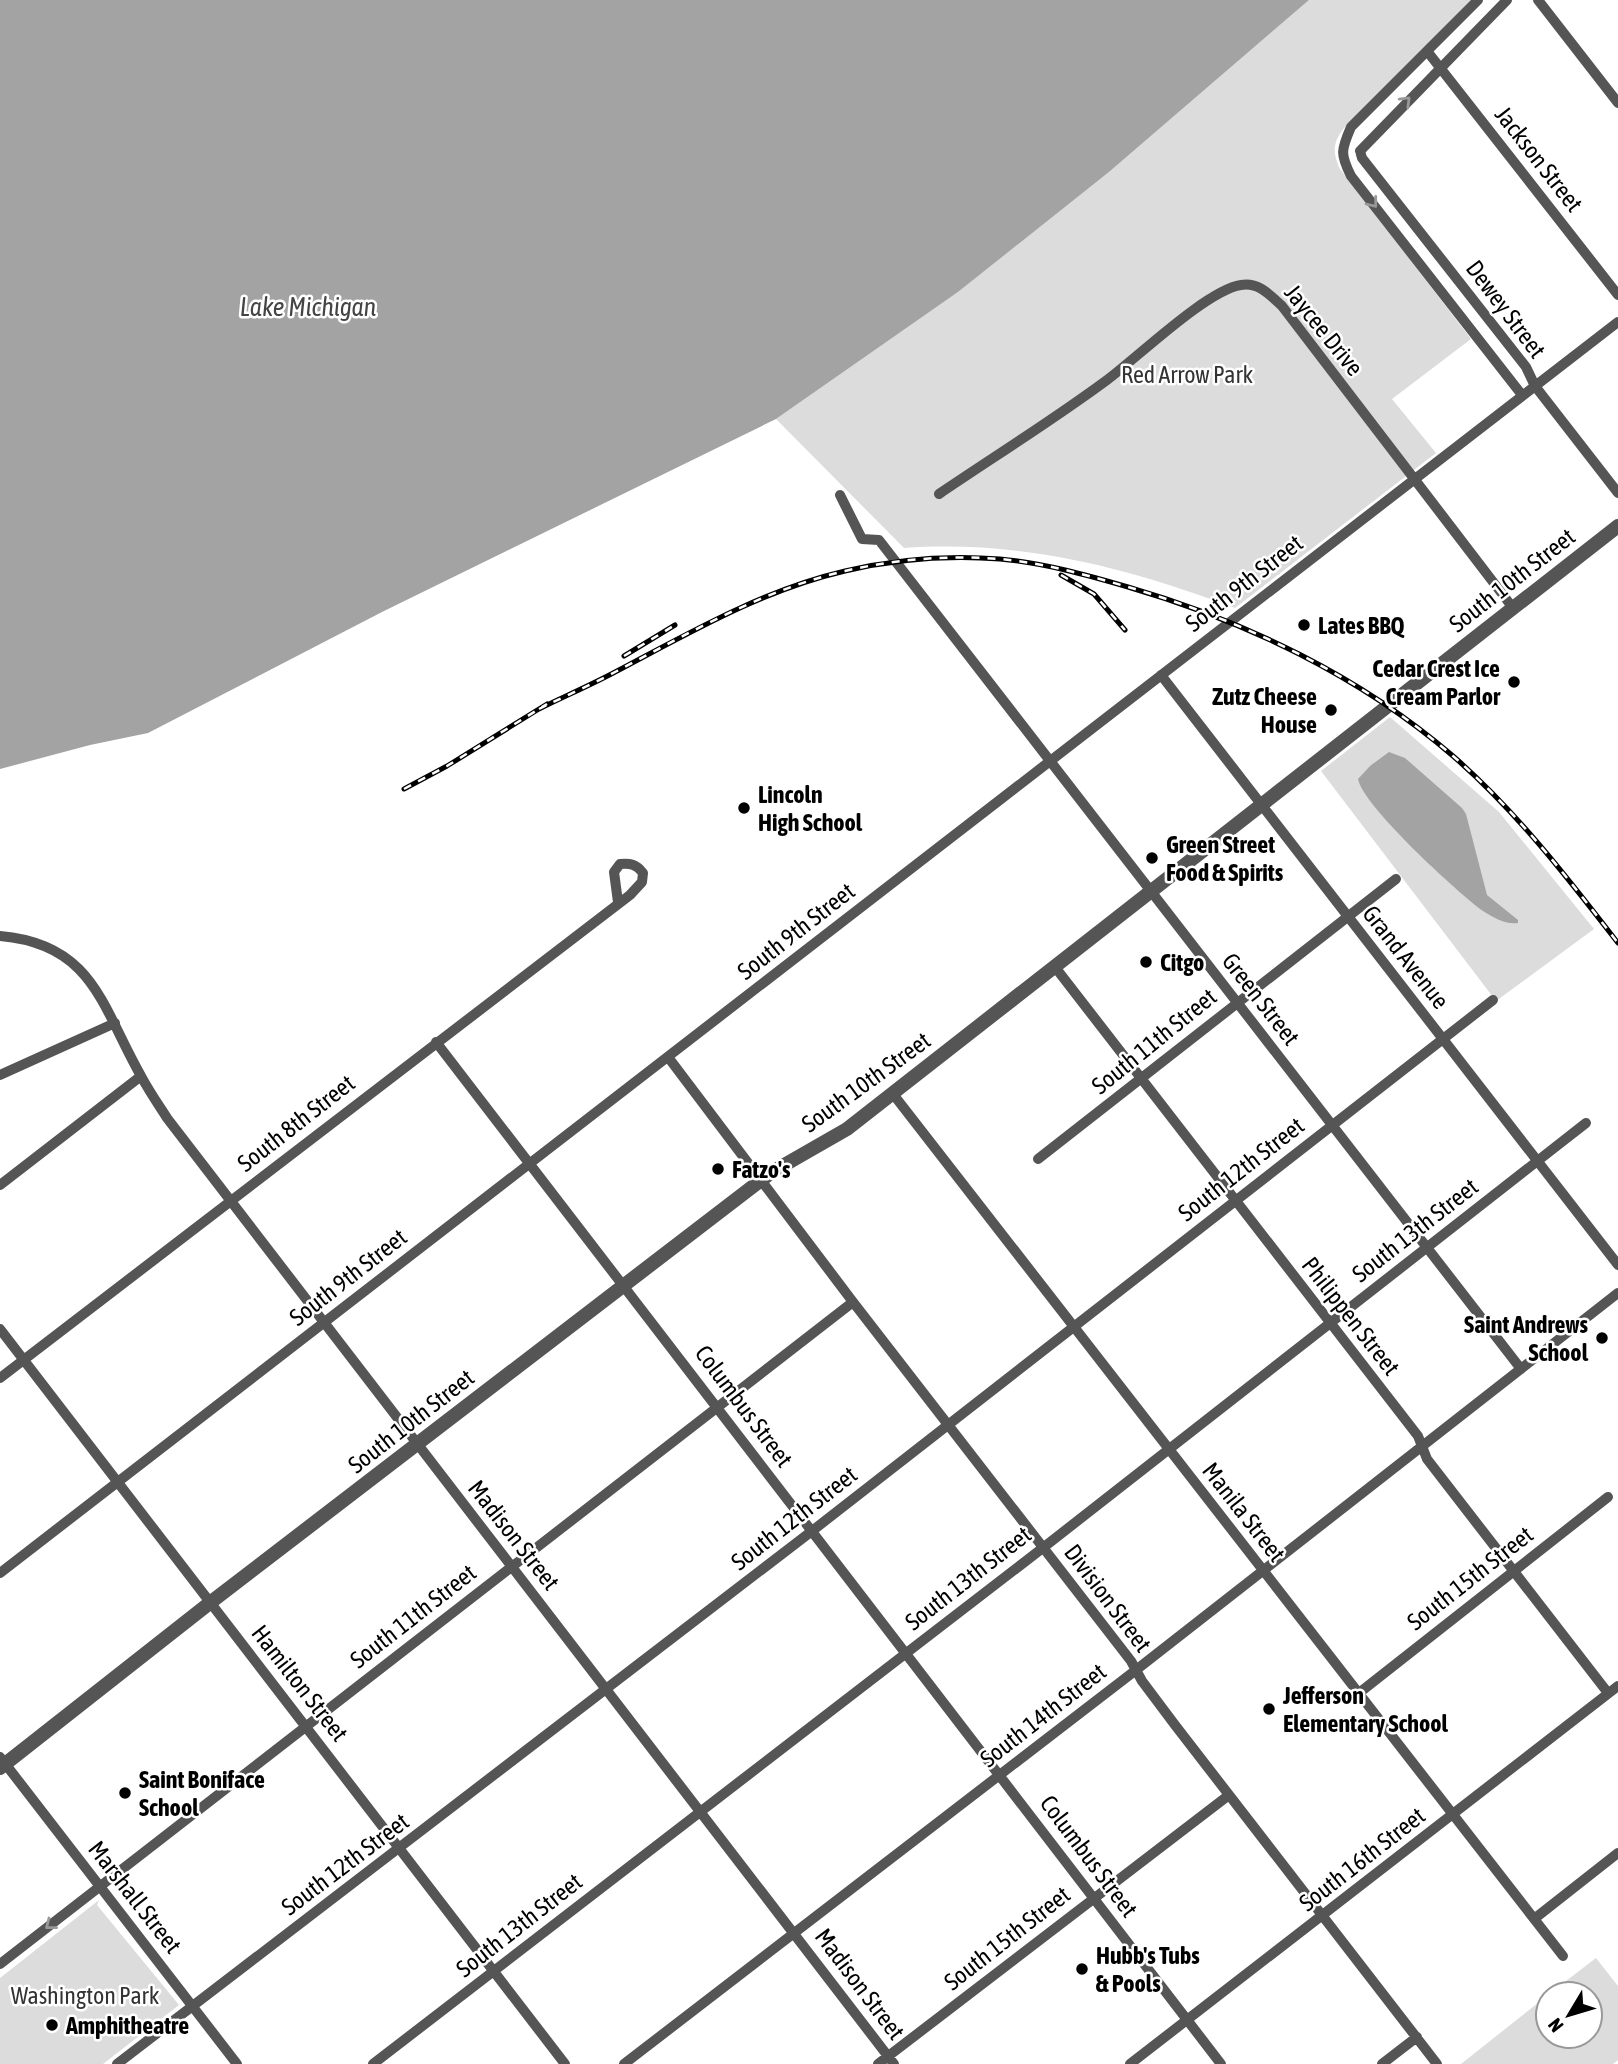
<svg xmlns="http://www.w3.org/2000/svg" width="1618" height="2064" font-family="'Asap Condensed',sans-serif">
	<style>
		.green { fill: #dcdcdc }
		.water { fill: #a3a3a3 }
		.lines { fill: none; stroke-linecap: round; stroke-linejoin: round }
		.minor { stroke: #555; stroke-width: 10 }
		.tertiary { stroke: #555; stroke-width: 14 }
		.rail-casing { stroke: #000; stroke-width: 5 }
		.rail { stroke: #fff; stroke-width: 2.5; stroke-dasharray: 8; stroke-linecap: butt }
		.oneway { stroke: #999 }
		.poi-dot { fill: #000; stroke: #fff; stroke-width: 2.5 }
		.labels { text-anchor: middle; dominant-baseline: central; stroke-width: 5; stroke-linejoin: round; paint-order: stroke }
		.street-label { font-size: 24px; fill: #000; stroke: #fff }
		.park-label { font-size: 24px; fill: #333; stroke: #fff }
		.poi-label { font-size: 24px; font-weight: bold; fill: #000; stroke: #fff; text-anchor: start }
		.water-label { font-size: 26px; font-style: italic; fill: #444; stroke: #fff }
	</style>
	<rect width="100%" height="100%" fill="#fff"/>
	<path class="green" d="M 1309,0 L 1471,0 L 1344,128 C 1333,142 1332,153 1340,169 L 1471,339 L 1392,399 L 1436,453 L 1235,608 C 1126,567 1022,540 904,548 L 776,419 L 958,292 L 1109,172 Z
		M 1390,717 L 1499,812 L 1594,929 L 1496,1001 L 1321,771 Z
		M 99,1900 L 97,1905 L 179,2005 L 103,2064 L 0,2064 L 0,1978 Z
		M 1596,1958 L 1618,1986 L 1618,2060 L 1613,2064 L 1461,2064 L 1548,1995 L 1548,2036 L 1590,2036 L 1590,1994 L 1549,1994 Z"/>
	<path class="water" d="M 0,0 L 1309,0 L 1109,172 L 958,292 L 776,419 L 382,612 L 148,733 L 90,745 L 0,769 Z
		M 1389,752 L 1405,758 L 1462,808 L 1466,814 L 1487,895 L 1518,920 L 1518,923 C 1506,925 1494,918 1483,911 C 1459,894 1362,805 1358,779 L 1370,766 Z"/>
	<g class="lines">
		<path class="minor" d="M 1478,0 L 1351,127 C 1341,150 1340,154 1351,176 L 1522,395
			M 1538,0 L 1618,103
			M 1427,51 L 1618,295
			M 1360,151 L 1362,158 L 1526,367 L 1535,386 L 1618,493
			M 1360,151 L 1507,0
			M 939,494 C 995,456 1053,420 1107,380 C 1138,357 1207,290 1241,285 C 1259,282 1270,295 1282,306 L 1513,608
			M 840,495 L 862,539 L 879,540 L 896,562 L 1521,1369
			M 1161,675 L 1618,1265
			M 0,936 C 94,944 102,1008 141,1076 C 149,1091 158,1104 167,1118 L 894,2064
			M 1055,967 L 1418,1436 L 1427,1459 L 1608,1693
			M 436,1042 L 1221,2064
			M 668,1057 L 853,1302 L 1131,1661 L 1142,1681 L 1175,1725 L 1437,2064
			M 0,1075 L 115,1023
			M 893,1094 L 1563,1956
			M 1038,1159 L 1396,879
			M 0,1185 L 141,1076
			M 0,1329 L 565,2064
			M 0,1378 L 630,895 L 642,882 L 643,873 C 636,864 630,863 620,864 L 614,872 L 618,902
			M 0,1573 L 1618,322
			M 1359,1693 L 1608,1497
			M 0,1757 L 237,2064
			M 1534,1919 L 1618,1853
			M 0,1964 L 853,1302
			M 117,2064 L 812,1531 L 1493,1000
			M 373,2064 L 1044,1547 L 1586,1123
			M 624,2064 L 1136,1670 L 1618,1293
			M 878,2064 L 1229,1795
			M 1130,2064 L 1618,1686
			M 1382,2064 L 1417,2037"/>
		<path class="tertiary" d="M 0,1768 L 211,1602 L 756,1184 L 772,1172 L 847,1129 L 1618,526"/>
		<defs>
			<path id="rail" d="M 1061,575 L 1094,594 L 1125,630
				M 624,656 L 675,625
				M 539,709 C 565,696 591,685 617,671 C 691,632 763,590 845,571 C 896,559 948,555 1000,559 C 1044,563 1087,575 1128,587 C 1245,621 1360,676 1453,756 C 1516,811 1567,877 1618,943
				M 404,789 L 447,766 L 547,704"/>
		</defs>
		<use href="#rail" class="rail-casing"/>
		<use href="#rail" class="rail"/>
	</g>
	<defs><path id="oneway-chevron" d="M-2-3.5L2.5 0L-2 3.5" fill="none" stroke-width="1.6" stroke-linecap="round" stroke-linejoin="round" transform="scale(1.75)"/></defs>
	<g class="oneway">
		<use href="#oneway-chevron" transform="translate(1406 101) rotate(-45)"/>
		<use href="#oneway-chevron" transform="translate(1373 203) rotate(52)"/>
		<use href="#oneway-chevron" transform="translate(50 1925) rotate(142)"/>
	</g>
	<g class="poi-dot">
		<circle cx="1304" cy="625" r="7"/>
		<circle cx="1514" cy="682" r="7"/>
		<circle cx="1331" cy="710" r="7"/>
		<circle cx="744" cy="808" r="7"/>
		<circle cx="1152" cy="858" r="7"/>
		<circle cx="1146" cy="962" r="7"/>
		<circle cx="718" cy="1169" r="7"/>
		<circle cx="1602" cy="1338" r="7"/>
		<circle cx="1269" cy="1709" r="7"/>
		<circle cx="125" cy="1793" r="7"/>
		<circle cx="1082" cy="1969" r="7"/>
		<circle cx="52" cy="2025" r="7"/>
	</g>
	<g class="labels">
		<g class="street-label">
			<text transform="translate(1539 159) rotate(52)">Jackson Street</text>
			<text transform="translate(1506 309) rotate(53)">Dewey Street</text>
			<text transform="translate(1324 330) rotate(51)">Jaycee Drive</text>
			<text transform="translate(1512 580) rotate(-38)">South 10th Street</text>
			<text transform="translate(1244 583) rotate(-38)">South 9th Street</text>
			<text transform="translate(796 931) rotate(-38)">South 9th Street</text>
			<text transform="translate(1406 957) rotate(52)">Grand Avenue</text>
			<text transform="translate(1261 999) rotate(52)">Green Street</text>
			<text transform="translate(1154 1041) rotate(-39)">South 11th Street</text>
			<text transform="translate(866 1082) rotate(-36)">South 10th Street</text>
			<text transform="translate(296 1123) rotate(-38)">South 8th Street</text>
			<text transform="translate(1241 1169) rotate(-38)">South 12th Street</text>
			<text transform="translate(1415 1230) rotate(-38)">South 13th Street</text>
			<text transform="translate(348 1277) rotate(-38)">South 9th Street</text>
			<text transform="translate(1351 1316) rotate(52)">Philippen Street</text>
			<text transform="translate(744 1406) rotate(53)">Columbus Street</text>
			<text transform="translate(411 1421) rotate(-38)">South 10th Street</text>
			<text transform="translate(1244 1512) rotate(52)">Manila Street</text>
			<text transform="translate(794 1518) rotate(-38)">South 12th Street</text>
			<text transform="translate(514 1535) rotate(52)">Madison Street</text>
			<text transform="translate(968 1578) rotate(-38)">South 13th Street</text>
			<text transform="translate(1470 1578) rotate(-38)">South 15th Street</text>
			<text transform="translate(1108 1598) rotate(53)">Division Street</text>
			<text transform="translate(413 1616) rotate(-38)">South 11th Street</text>
			<text transform="translate(300 1683) rotate(52)">Hamilton Street</text>
			<text transform="translate(1043 1715) rotate(-38)">South 14th Street</text>
			<text transform="translate(1089 1856) rotate(53)">Columbus Street</text>
			<text transform="translate(1362 1859) rotate(-38)">South 16th Street</text>
			<text transform="translate(345 1864) rotate(-37)">South 12th Street</text>
			<text transform="translate(135 1897) rotate(52)">Marshall Street</text>
			<text transform="translate(519 1925) rotate(-38)">South 13th Street</text>
			<text transform="translate(1007 1938) rotate(-38)">South 15th Street</text>
			<text transform="translate(860 1984) rotate(53)">Madison Street</text>
		</g>
		<g class="park-label">
			<text x="1187" y="374">Red Arrow Park</text>
			<text x="85" y="1995">Washington Park</text>
		</g>
		<g class="poi-label">
			<text x="1318" y="625">Lates BBQ</text>
			<text x="1500" y="668" text-anchor="end">Cedar Crest Ice<tspan x="1500" dy="28">Cream Parlor</tspan></text>
			<text x="1317" y="696" text-anchor="end">Zutz Cheese<tspan x="1317" dy="28">House</tspan></text>
			<text x="758" y="794">Lincoln<tspan x="758" dy="28">High School</tspan></text>
			<text x="1166" y="844">Green Street<tspan x="1166" dy="28">Food &amp; Spirits</tspan></text>
			<text x="1160" y="962">Citgo</text>
			<text x="732" y="1169">Fatzo's</text>
			<text x="1588" y="1324" text-anchor="end">Saint Andrews<tspan x="1588" dy="28">School</tspan></text>
			<text x="1283" y="1695">Jefferson<tspan x="1283" dy="28">Elementary School</tspan></text>
			<text x="139" y="1779">Saint Boniface<tspan x="139" dy="28">School</tspan></text>
			<text x="1096" y="1955">Hubb's Tubs<tspan x="1096" dy="28">&amp; Pools</tspan></text>
			<text x="66" y="2025">Amphitheatre</text>
		</g>
		<g class="water-label">
			<text x="308" y="307">Lake Michigan</text>
		</g>
	</g>
	<g transform="translate(1569 2015) rotate(232)"><circle r="33" fill="#ffffff" stroke="#999999" stroke-width="2"/>
	<path d="M0-5L12 26L0 18L-12 26Z" fill="#000000"/>
	<text y="-10" font-size="19" font-weight="bold" text-anchor="middle" fill="#000000">N</text>
	</g>
</svg>
